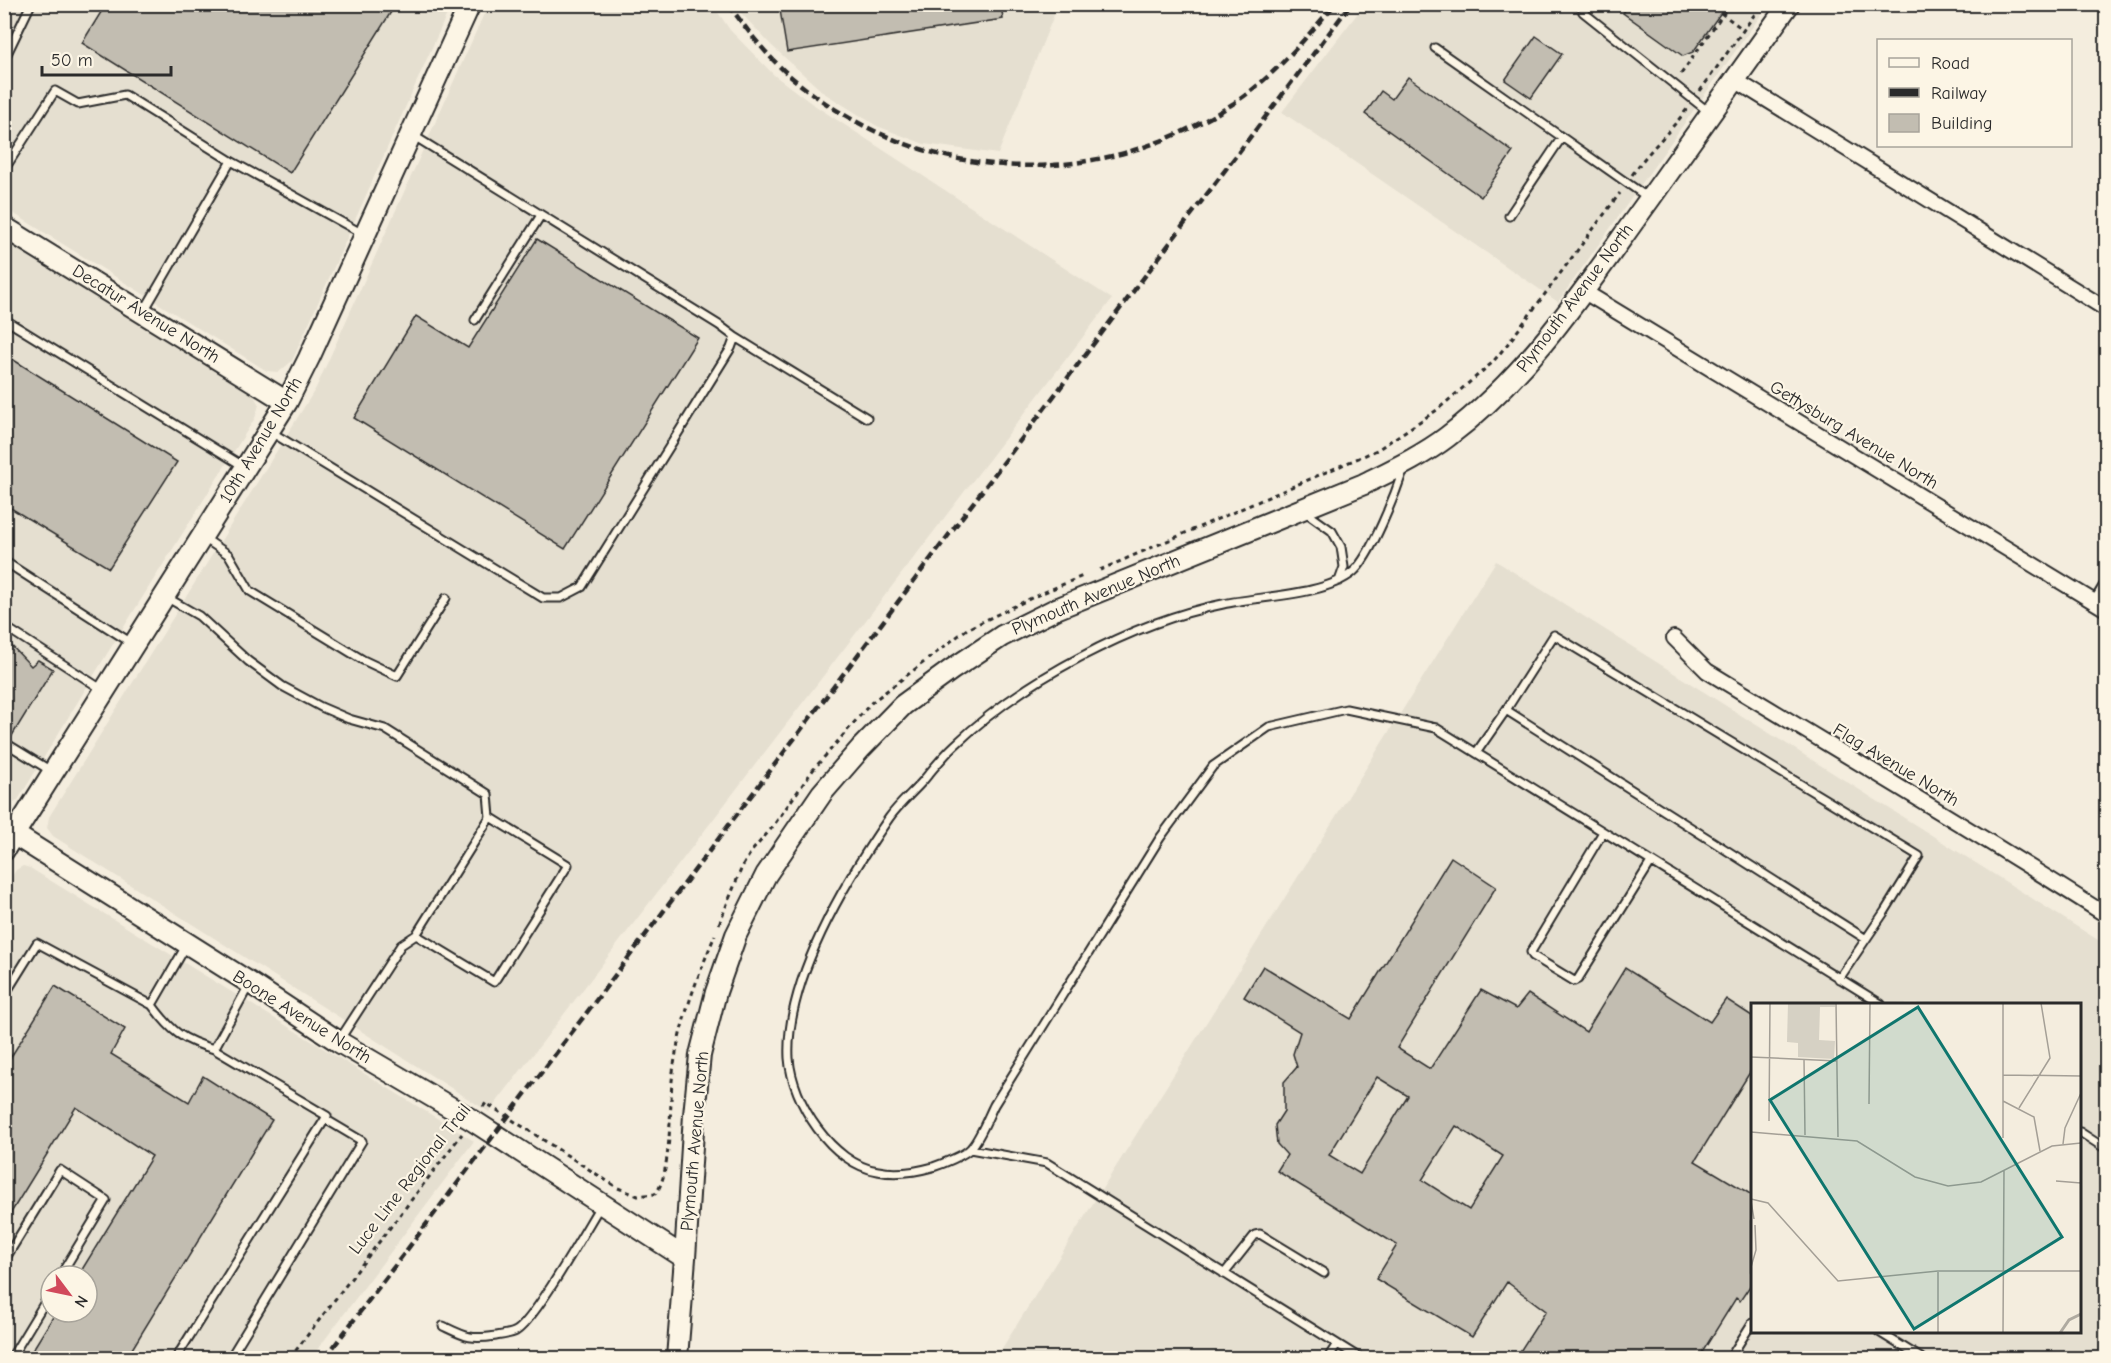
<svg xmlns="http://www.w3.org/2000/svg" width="2111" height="1363" font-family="'Comic Neue',sans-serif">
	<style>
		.built { fill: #e5dfd0; fill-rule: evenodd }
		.building { fill: #c2bdb1; stroke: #2b2b2b; stroke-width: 1.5; fill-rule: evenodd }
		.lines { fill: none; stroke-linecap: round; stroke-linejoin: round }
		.lane-casing { stroke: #2b2b2b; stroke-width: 11 }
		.street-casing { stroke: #2b2b2b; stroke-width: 18 }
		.secondary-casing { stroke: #2b2b2b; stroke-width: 24 }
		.path { stroke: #2b2b2b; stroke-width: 3; stroke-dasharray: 4.5 4.5; stroke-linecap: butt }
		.lane { stroke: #fcf5e5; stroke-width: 7 }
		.street { stroke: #fcf5e5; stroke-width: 14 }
		.secondary { stroke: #fcf5e5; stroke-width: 20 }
		.rail { stroke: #2b2b2b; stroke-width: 4.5; stroke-dasharray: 9 4.5; stroke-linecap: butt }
		.labels { text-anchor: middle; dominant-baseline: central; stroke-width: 4.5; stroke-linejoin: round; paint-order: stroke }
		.street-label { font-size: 18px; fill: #2b2b2b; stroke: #fcf5e5 }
		.inset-river { fill: none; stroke: #afaaa0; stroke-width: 3 }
		.inset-road { fill: none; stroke: #a49f96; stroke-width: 1.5 }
		.view { fill: #0f766e; fill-opacity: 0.15; stroke: #0f766e; stroke-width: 3 }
		.inset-edge { fill: none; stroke: #2b2b2b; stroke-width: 3 }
	</style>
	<rect width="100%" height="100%" fill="#f4edde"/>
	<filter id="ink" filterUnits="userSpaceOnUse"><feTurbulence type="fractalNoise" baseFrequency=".0167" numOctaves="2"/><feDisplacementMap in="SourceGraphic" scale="12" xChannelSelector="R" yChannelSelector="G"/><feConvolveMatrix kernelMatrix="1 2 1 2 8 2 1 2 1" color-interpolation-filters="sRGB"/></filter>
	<g filter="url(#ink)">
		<path class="built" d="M 4,5 L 451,5 L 292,361 L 279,372 L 267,371 L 5,208 Z
			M 488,5 L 713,5 L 730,30 L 774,75 L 811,103 L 1112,299 L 489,1112 L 53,836 L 47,828 L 49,817 L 316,388 Z
			M 736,5 L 1058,5 L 998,154 L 924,144 L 877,126 L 824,93 L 771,45 L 742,14 Z
			M 1364,5 L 1768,5 L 1558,302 L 1282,112 Z
			M 4,239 L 252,392 L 259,405 L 255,418 L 105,657 L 18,800 L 9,807 L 4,806 Z
			M 1496,561 L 2106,945 L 2106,1358 L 996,1358 ZM 1752,1004 L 2080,1004 L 2080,1332 L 1752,1332 Z
			M 23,866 L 30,868 L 474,1141 L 311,1358 L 5,1358 L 4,888 L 16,870 ZM 51,1276 L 87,1276 L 87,1312 L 51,1312 Z"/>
		<path class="building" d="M 106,4 L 396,4 L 290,173 L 82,43 Z
			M 779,4 L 1001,4 L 1003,19 L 787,52 Z
			M 1629,4 L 1727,4 L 1693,52 L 1683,56 L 1623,13 Z
			M 1536,36 L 1562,54 L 1531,98 L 1505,80 Z
			M 1408,77 L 1513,152 L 1481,197 L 1365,114 L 1381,91 L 1392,99 Z
			M 537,239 L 698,338 L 565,549 L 354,418 L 416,316 L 468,348 Z
			M 4,354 L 177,462 L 109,568 L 4,504 Z
			M 4,638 L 31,666 L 38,660 L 53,669 L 10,739 L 4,736 Z
			M 1451,857 L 1496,887 L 1397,1048 L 1430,1069 L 1481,990 L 1516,1009 L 1528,994 L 1586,1032 L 1625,968 L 1710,1022 L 1726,999 L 1752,1016 L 1752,1069 L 1695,1161 L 1752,1195 L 1752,1283 L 1740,1301 L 1736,1298 L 1698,1359 L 1515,1359 L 1546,1311 L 1507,1282 L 1472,1337 L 1376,1279 L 1397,1245 L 1277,1171 L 1287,1155 L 1277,1144 L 1275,1125 L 1284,1111 L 1284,1082 L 1297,1067 L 1293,1054 L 1300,1032 L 1244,997 L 1263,966 L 1351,1019 ZM 1377,1077 L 1408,1096 L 1360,1174 L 1329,1155 ZM 1456,1126 L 1503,1156 L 1469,1210 L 1422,1180 Z
			M 55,986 L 125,1029 L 111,1054 L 189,1102 L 203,1076 L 272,1120 L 126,1359 L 27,1359 L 56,1312 L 87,1312 L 87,1276 L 78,1276 L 152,1156 L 76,1107 L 4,1224 L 4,1068 Z"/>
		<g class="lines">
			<defs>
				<path id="lane" d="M 1588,4 L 1583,12 L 1710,113
					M 1435,48 L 1647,197
					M 4,60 L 31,4
					M 4,170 L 55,91 L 78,104 L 125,95 L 231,161
					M 1509,216 L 1562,137
					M 144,311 L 231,161 L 363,234
					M 4,319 L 243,466
					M 475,320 L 541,215
					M 735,337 L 867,418
					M 271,432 L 543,598 L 561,598 L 582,587 L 731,348 L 735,337 L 719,325 L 414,136
					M 1404,468 C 1396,492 1371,557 1353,572 C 1324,596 1260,596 1223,604 C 1132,622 1022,681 955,745 C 943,756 932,770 922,782 C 911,794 898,805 889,818 C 846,880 785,981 789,1058 C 792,1102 832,1164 878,1171 C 897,1175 915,1172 933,1167 C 942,1164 965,1155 971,1148 C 980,1138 988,1117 994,1105 L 1160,838 L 1213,766 L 1269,727 L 1346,709 L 1436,728 L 1881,1004
					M 1304,511 L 1332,531 L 1341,547 L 1344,567 L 1339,581
					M 204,538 L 229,555 L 250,591 L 363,660 L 397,676 L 446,598
					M 4,561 L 133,644
					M 166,597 L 199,616 L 248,661 L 282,686 L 321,707 L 349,719 L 385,729 L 488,794 L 490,817 L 416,935 L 401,945 L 340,1039
					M 4,626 L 103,690
					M 4,742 L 51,771
					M 1476,753 L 1506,710
					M 1603,832 L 1531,952 L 1533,956 L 1574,981 L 1578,979 L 1651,862
					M 416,935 L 494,982 L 568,865 L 490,817
					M 1839,979 L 1885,911 L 1919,856 L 1554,635 L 1506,710 L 1866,939
					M 4,996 L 37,943 L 152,1005 L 186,946
					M 152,1005 C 172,1032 182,1040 214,1049
					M 2080,1132 L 2106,1149
					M 970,1149 L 1047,1163 L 1360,1358
					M 4,1261 L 60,1170 L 106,1200 L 60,1276
					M 1224,1274 L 1255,1235 L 1260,1234 L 1324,1273
					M 443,1326 C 466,1337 470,1340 496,1336 C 502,1335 509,1334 514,1332 C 532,1326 587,1227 600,1206
					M 1879,1332 L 1921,1358
					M 11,1358 L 51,1292
					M 176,1358 L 327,1116 L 214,1049 L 249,985
					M 230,1358 L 362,1141 L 325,1119
					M 1328,1358 L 1337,1344
					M 1730,1358 L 1752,1323"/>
				<path id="street" d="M 1735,80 L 2106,309
					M 1583,291 L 2106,609
					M 2097,603 L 2106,588
					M 1674,638 L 1707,671 C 1840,752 1975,831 2106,915"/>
				<path id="secondary" d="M 4,227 L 287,402
					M 4,828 L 250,983 L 339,1042 L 472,1120 L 685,1258
					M 4,850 L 287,402 L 309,358 L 470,4
					M 677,1358 L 685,1258 L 694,1115 L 700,1055 L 716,992 L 736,935 L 766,875 L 822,793 L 861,748 L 903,705 L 951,670 L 1002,636 L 1056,609 L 1364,484 C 1392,470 1422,456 1447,437 C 1531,374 1588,284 1649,200 C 1695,135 1742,70 1789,4"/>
			</defs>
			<use href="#lane" class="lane-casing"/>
			<use href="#street" class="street-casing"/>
			<use href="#secondary" class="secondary-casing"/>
			<path class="path" d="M 1721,13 L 1744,30
				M 1681,74 L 1730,4
				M 1700,91 L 1762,4
				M 1632,175 C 1648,151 1670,132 1687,109
				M 1100,570 L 1377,450 L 1437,410 L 1492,363 L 1510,341 L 1620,193
				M 719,924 L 742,867 L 751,852 L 771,829 L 813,770 L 871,703 L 967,629 L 1040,594 L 1085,575
				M 483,1107 L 486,1103 L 618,1188 L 638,1196 L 655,1194 C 671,1178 670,1106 672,1081 C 677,1029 695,983 715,935
				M 290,1358 L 462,1134"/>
			<use href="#lane" class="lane"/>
			<use href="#street" class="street"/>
			<use href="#secondary" class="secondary"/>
			<path class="rail" d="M 728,4 C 747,30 766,55 790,76 C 918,185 1091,195 1231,105 C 1272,79 1304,40 1335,4
				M 325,1358 L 1351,4"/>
		</g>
	</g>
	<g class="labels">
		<g class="street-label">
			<text transform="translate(1575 298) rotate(-53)">Plymouth Avenue North</text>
			<text transform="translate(146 314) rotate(32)">Decatur Avenue North</text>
			<text transform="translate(1854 435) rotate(31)">Gettysburg Avenue North</text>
			<text transform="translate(261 440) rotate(-59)">10th Avenue North</text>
			<text transform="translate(1096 595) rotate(-23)">Plymouth Avenue North</text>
			<text transform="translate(1896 765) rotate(31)">Flag Avenue North</text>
			<text transform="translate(302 1017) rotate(32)">Boone Avenue North</text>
			<text transform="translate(695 1141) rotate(-85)">Plymouth Avenue North</text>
			<text transform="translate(410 1179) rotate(-52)">Luce Line Regional Trail</text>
		</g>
	</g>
	<g transform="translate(1751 1003)">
		<rect width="330" height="330" fill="#f4edde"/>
		<path d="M 37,0 L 84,0 L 84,4 L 69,4 L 68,37 L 84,38 L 83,56 L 47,54 L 47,40 L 36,39 Z" fill="#d6d1c4"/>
		<path class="inset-river" d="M 309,330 L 318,317 L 330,311"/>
		<path class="inset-road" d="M 85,0 L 87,134M 0,54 L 86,58M 53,56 L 54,132M 252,72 L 330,73M 0,73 L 0,98M 252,98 L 283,114 L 289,148M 118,101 L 119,0M 268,105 L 299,55 L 290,0M 18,118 L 19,0M 0,129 L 106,138 L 164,174 L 197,183 L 230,179 L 301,143 L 330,140M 252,135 L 252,0M 312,141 L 314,125 L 330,90M 305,178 L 330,180M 0,196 L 17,200 L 87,278 L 187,268 L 330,268M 0,198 L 3,216M 0,264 L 5,247 L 4,222M 187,269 L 187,330M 252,330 L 253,167"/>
		<path class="view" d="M 167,4 L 311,234 L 163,326 L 19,97 Z"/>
		<rect width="330" height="330" class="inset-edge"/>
	</g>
	<rect width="2111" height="1363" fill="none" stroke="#fcf5e5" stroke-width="24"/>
	<rect x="12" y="12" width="2087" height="1339" fill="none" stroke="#2b2b2b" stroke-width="2" filter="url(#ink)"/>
	<rect x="1877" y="39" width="195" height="108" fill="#fcf5e5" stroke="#a8a49b" stroke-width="1.5"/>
	<rect x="1889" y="58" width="30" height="9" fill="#fcf5e5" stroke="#a8a49b" stroke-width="1.5"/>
	<text x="1931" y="69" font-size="18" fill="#2b2b2b">Road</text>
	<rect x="1889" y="88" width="30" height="9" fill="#2b2b2b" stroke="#a8a49b" stroke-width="1.5"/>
	<text x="1931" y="99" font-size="18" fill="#2b2b2b">Railway</text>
	<rect x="1889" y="114" width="30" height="18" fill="#c2bdb1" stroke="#a8a49b" stroke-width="1.5"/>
	<text x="1931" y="129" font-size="18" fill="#2b2b2b">Building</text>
	<g transform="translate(69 1294) rotate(122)"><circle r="28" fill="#fcf5e5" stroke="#a8a49b" stroke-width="1.5"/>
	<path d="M0-4.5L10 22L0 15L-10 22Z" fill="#d1495b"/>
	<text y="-9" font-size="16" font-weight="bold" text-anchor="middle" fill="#2b2b2b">N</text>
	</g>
	<path d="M42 66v9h129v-9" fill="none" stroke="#2b2b2b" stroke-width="3"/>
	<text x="51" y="66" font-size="18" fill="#2b2b2b" stroke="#fcf5e5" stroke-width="4.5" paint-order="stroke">50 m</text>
</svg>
